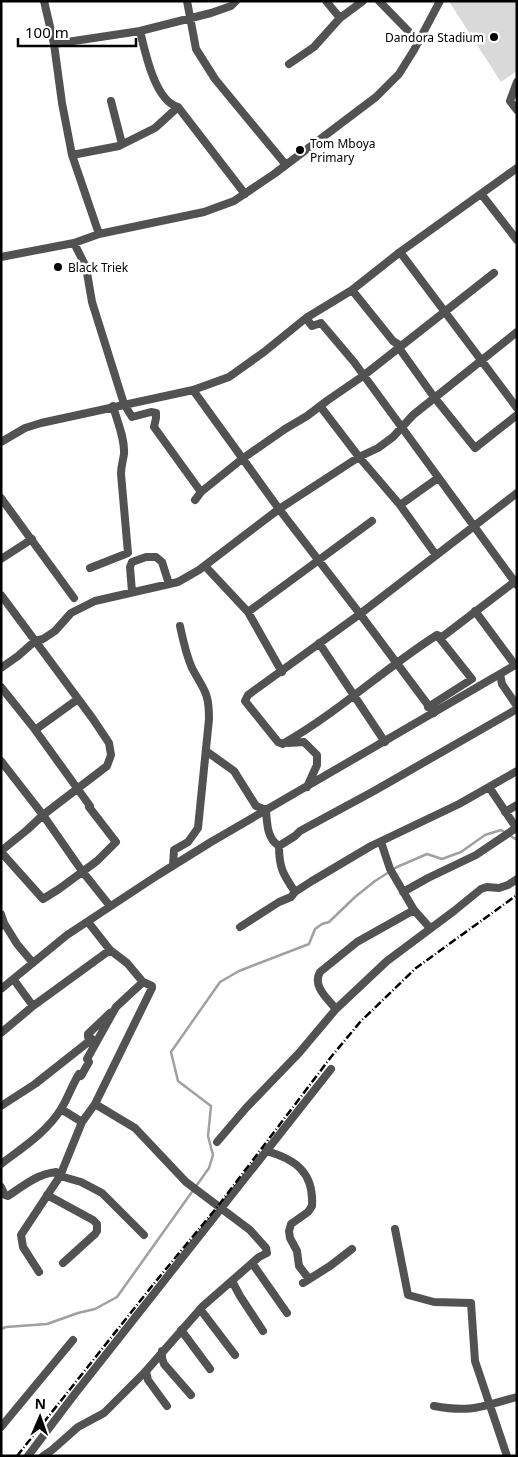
<svg xmlns="http://www.w3.org/2000/svg" width="518" height="1457" font-family="'Noto Sans',sans-serif">
	<style>
		.green { fill: #d9d9d9 }
		.lines { fill: none; stroke-linecap: round; stroke-linejoin: round }
		.stream { stroke: #a0a0a0; stroke-width: 2.5 }
		.street { stroke: #525252; stroke-width: 8 }
		.rail { stroke: #000; stroke-width: 2.5; stroke-dasharray: 8 2.5 1 2.5; stroke-linecap: butt }
		.poi-dot { fill: #000; stroke: #fff; stroke-width: 2 }
		.labels { text-anchor: middle; dominant-baseline: central; stroke-width: 5; stroke-linejoin: round; paint-order: stroke }
		.poi-label { font-size: 12px; fill: #000; stroke: #fff; text-anchor: start }
	</style>
	<rect width="100%" height="100%" fill="#fff"/>
	<path class="green" d="M 452,1 L 517,1 L 517,71 L 501,82 L 450,3 Z"/>
	<g class="lines">
		<path class="stream" d="M 1,1329 L 6,1327 L 47,1324 L 78,1313 L 95,1309 L 117,1297 L 209,1168 L 213,1155 L 208,1136 L 211,1106 L 178,1081 L 171,1052 L 220,982 L 239,971 L 309,944 L 315,929 L 322,924 L 329,922 L 355,897 L 375,881 L 397,867 L 427,854 L 442,859 L 461,852 L 485,835 L 501,830 L 517,840"/>
		<path class="street" d="M 44,1 L 54,44 L 62,103 L 72,155 L 99,234
			M 187,1 L 196,49 L 215,79 L 286,165
			M 326,1 L 340,18
			M 379,1 L 419,42
			M 140,31 C 145,52 155,101 178,107 L 245,194
			M 54,44 L 140,31 L 211,13 L 231,6 L 236,1
			M 289,64 L 314,47 L 340,18 L 363,1
			M 517,82 L 510,101 L 517,110
			M 111,101 L 122,144
			M 72,155 L 119,146 L 155,128 L 178,107
			M 482,195 L 517,240
			M 74,243 L 86,267 L 92,302 L 124,404 L 132,417 L 151,412 L 156,413 L 156,418 L 154,427 L 201,492
			M 400,252 L 517,408
			M 1,257 L 74,243 L 99,234 L 204,212 L 234,201 L 274,174 L 376,97 L 399,74 L 414,50 L 440,1
			M 352,290 L 393,341 L 401,346
			M 306,318 L 312,326 L 321,323 L 354,362 L 517,585
			M 399,348 L 434,397 L 475,448 L 517,415
			M 193,390 L 279,509 L 360,614 L 434,713
			M 320,406 L 359,457 L 400,505
			M 1,442 L 25,428 L 41,423 L 193,390 L 229,377 L 264,352 L 306,318 L 352,290 L 400,252 L 517,168
			M 517,493 L 360,614 L 248,695 L 245,701 L 278,742 L 283,744 L 286,742 C 340,711 385,668 437,635 L 442,637 L 517,580
			M 1,498 L 74,598
			M 195,500 L 201,492 L 242,459 L 285,429 L 307,416 L 328,400 L 363,376 L 494,273
			M 436,555 L 400,505 L 438,478
			M 1,559 L 32,539
			M 205,566 L 248,612 L 282,672
			M 90,568 L 128,553 L 121,474 C 121,466 123,461 124,454 C 125,438 117,421 113,406
			M 132,592 L 130,567 L 132,562 L 146,557 L 156,557 L 162,562 L 169,584
			M 1,595 L 93,719 L 109,743 L 111,755 L 107,766 L 43,815 L 27,830 L 1,851
			M 475,611 L 515,665
			M 248,612 L 372,521
			M 319,643 L 385,742
			M 1,668 L 18,656 L 35,641 L 43,639 L 55,631 L 71,613 L 95,601 L 178,582 L 199,570 L 279,509 L 359,457 L 378,448 L 393,437 L 413,415 L 517,332
			M 500,674 L 502,684 L 517,706
			M 1,687 L 33,727 L 90,806 L 89,807 L 116,842 L 97,861 L 59,889 L 43,899 L 1,852
			M 428,707 L 472,679 L 437,635
			M 35,730 L 78,699
			M 288,743 L 304,742 L 317,755 L 317,765 L 307,787
			M 206,751 L 234,771 L 256,806 L 266,810 C 267,823 267,839 279,846
			M 1,761 L 43,815 L 82,871 L 110,906
			M 489,787 L 517,829
			M 505,812 L 517,805
			M 173,865 L 174,850 L 188,842 L 198,828 L 209,719 C 209,691 204,691 192,668 C 186,655 183,640 180,626
			M 295,892 C 283,874 279,868 279,846 L 295,836 L 300,831 L 374,791 L 517,709
			M 403,892 L 428,878 L 476,855 L 516,828
			M 414,910 L 430,928
			M 1,914 L 4,923 L 1,926
			M 4,923 L 17,944 L 33,963
			M 240,927 L 279,902 L 291,897 L 295,892 L 312,881 L 371,846 L 459,804 L 517,771
			M 14,980 L 33,1006
			M 1,989 L 67,935 L 158,875 L 211,842 L 517,664
			M 336,1009 C 327,998 312,986 320,972 L 357,942 L 414,910 L 390,869 L 381,842
			M 1,1033 L 33,1006 L 110,950
			M 94,1041 L 88,1037 L 88,1034 L 110,1013
			M 1,1106 L 35,1084 L 92,1039
			M 61,1109 L 82,1122
			M 217,1142 L 246,1108 L 299,1053 L 336,1009 L 387,961 L 454,911 L 481,889 L 487,887 L 499,888 L 508,885 L 517,879
			M 266,1151 C 296,1159 314,1173 312,1206 L 308,1212 L 291,1224 L 289,1231 L 290,1238 L 297,1251 L 299,1266 L 309,1279
			M 1,1164 C 22,1148 47,1132 61,1109 C 68,1098 72,1085 79,1074 L 81,1076 L 89,1062 L 87,1059 L 116,1007 L 143,982
			M 1,1187 L 5,1195 L 8,1196 C 23,1186 37,1174 56,1172 L 60,1176 L 81,1182 L 102,1193 L 144,1235
			M 47,1195 L 93,1220 L 97,1224 L 97,1231 L 95,1234 L 63,1263
			M 395,1229 L 408,1295 L 434,1302 L 471,1303 L 475,1361 L 507,1456
			M 252,1263 L 287,1313
			M 39,1272 L 23,1247 L 21,1235 L 60,1176 L 82,1122 L 95,1104 L 152,988 L 152,986 L 143,982 L 127,963 L 110,950 L 88,922
			M 232,1281 L 240,1296 L 263,1331
			M 303,1283 L 330,1266 L 352,1249
			M 200,1309 L 235,1355
			M 181,1330 L 210,1369
			M 162,1351 L 162,1358 L 164,1364 L 191,1395
			M 146,1371 L 148,1380 L 167,1406
			M 434,1406 C 472,1413 482,1406 517,1397
			M 1,1427 L 73,1340
			M 28,1456 L 74,1395 L 331,1069
			M 43,1456 L 52,1450 L 78,1427 L 104,1413 L 146,1371 L 203,1306 L 259,1257 L 267,1253 L 266,1248 L 250,1230 L 186,1182 L 135,1128 L 95,1104"/>
		<path class="rail" d="M 17,1456 L 152,1286 L 218,1206 L 331,1057 L 361,1021 L 416,968 L 517,895"/>
	</g>
	<g class="poi-dot">
		<circle cx="494" cy="37" r="5"/>
		<circle cx="300" cy="150" r="5"/>
		<circle cx="58" cy="267" r="5"/>
	</g>
	<g class="labels">
		<g class="poi-label">
			<text x="484" y="37" text-anchor="end">Dandora Stadium</text>
			<text x="310" y="143">Tom Mboya<tspan x="310" dy="14">Primary</tspan></text>
			<text x="68" y="267">Black Triek</text>
		</g>
	</g>
	<rect width="518" height="1457" fill="none" stroke="#000000" stroke-width="5"/>
	<g transform="translate(40 1417) rotate(2)" stroke="#ffffff" stroke-width="4" paint-order="stroke">
	<path d="M0-4L9 19L0 12L-9 19Z" fill="#000000"/>
	<text y="-8" font-size="14" font-weight="bold" text-anchor="middle" fill="#000000">N</text>
	</g>
	<path d="M18 38v8h118v-8" fill="none" stroke="#000000" stroke-width="2.5"/>
	<text x="25" y="38" font-size="15" fill="#000000" stroke="#ffffff" stroke-width="4" paint-order="stroke">100 m</text>
</svg>
